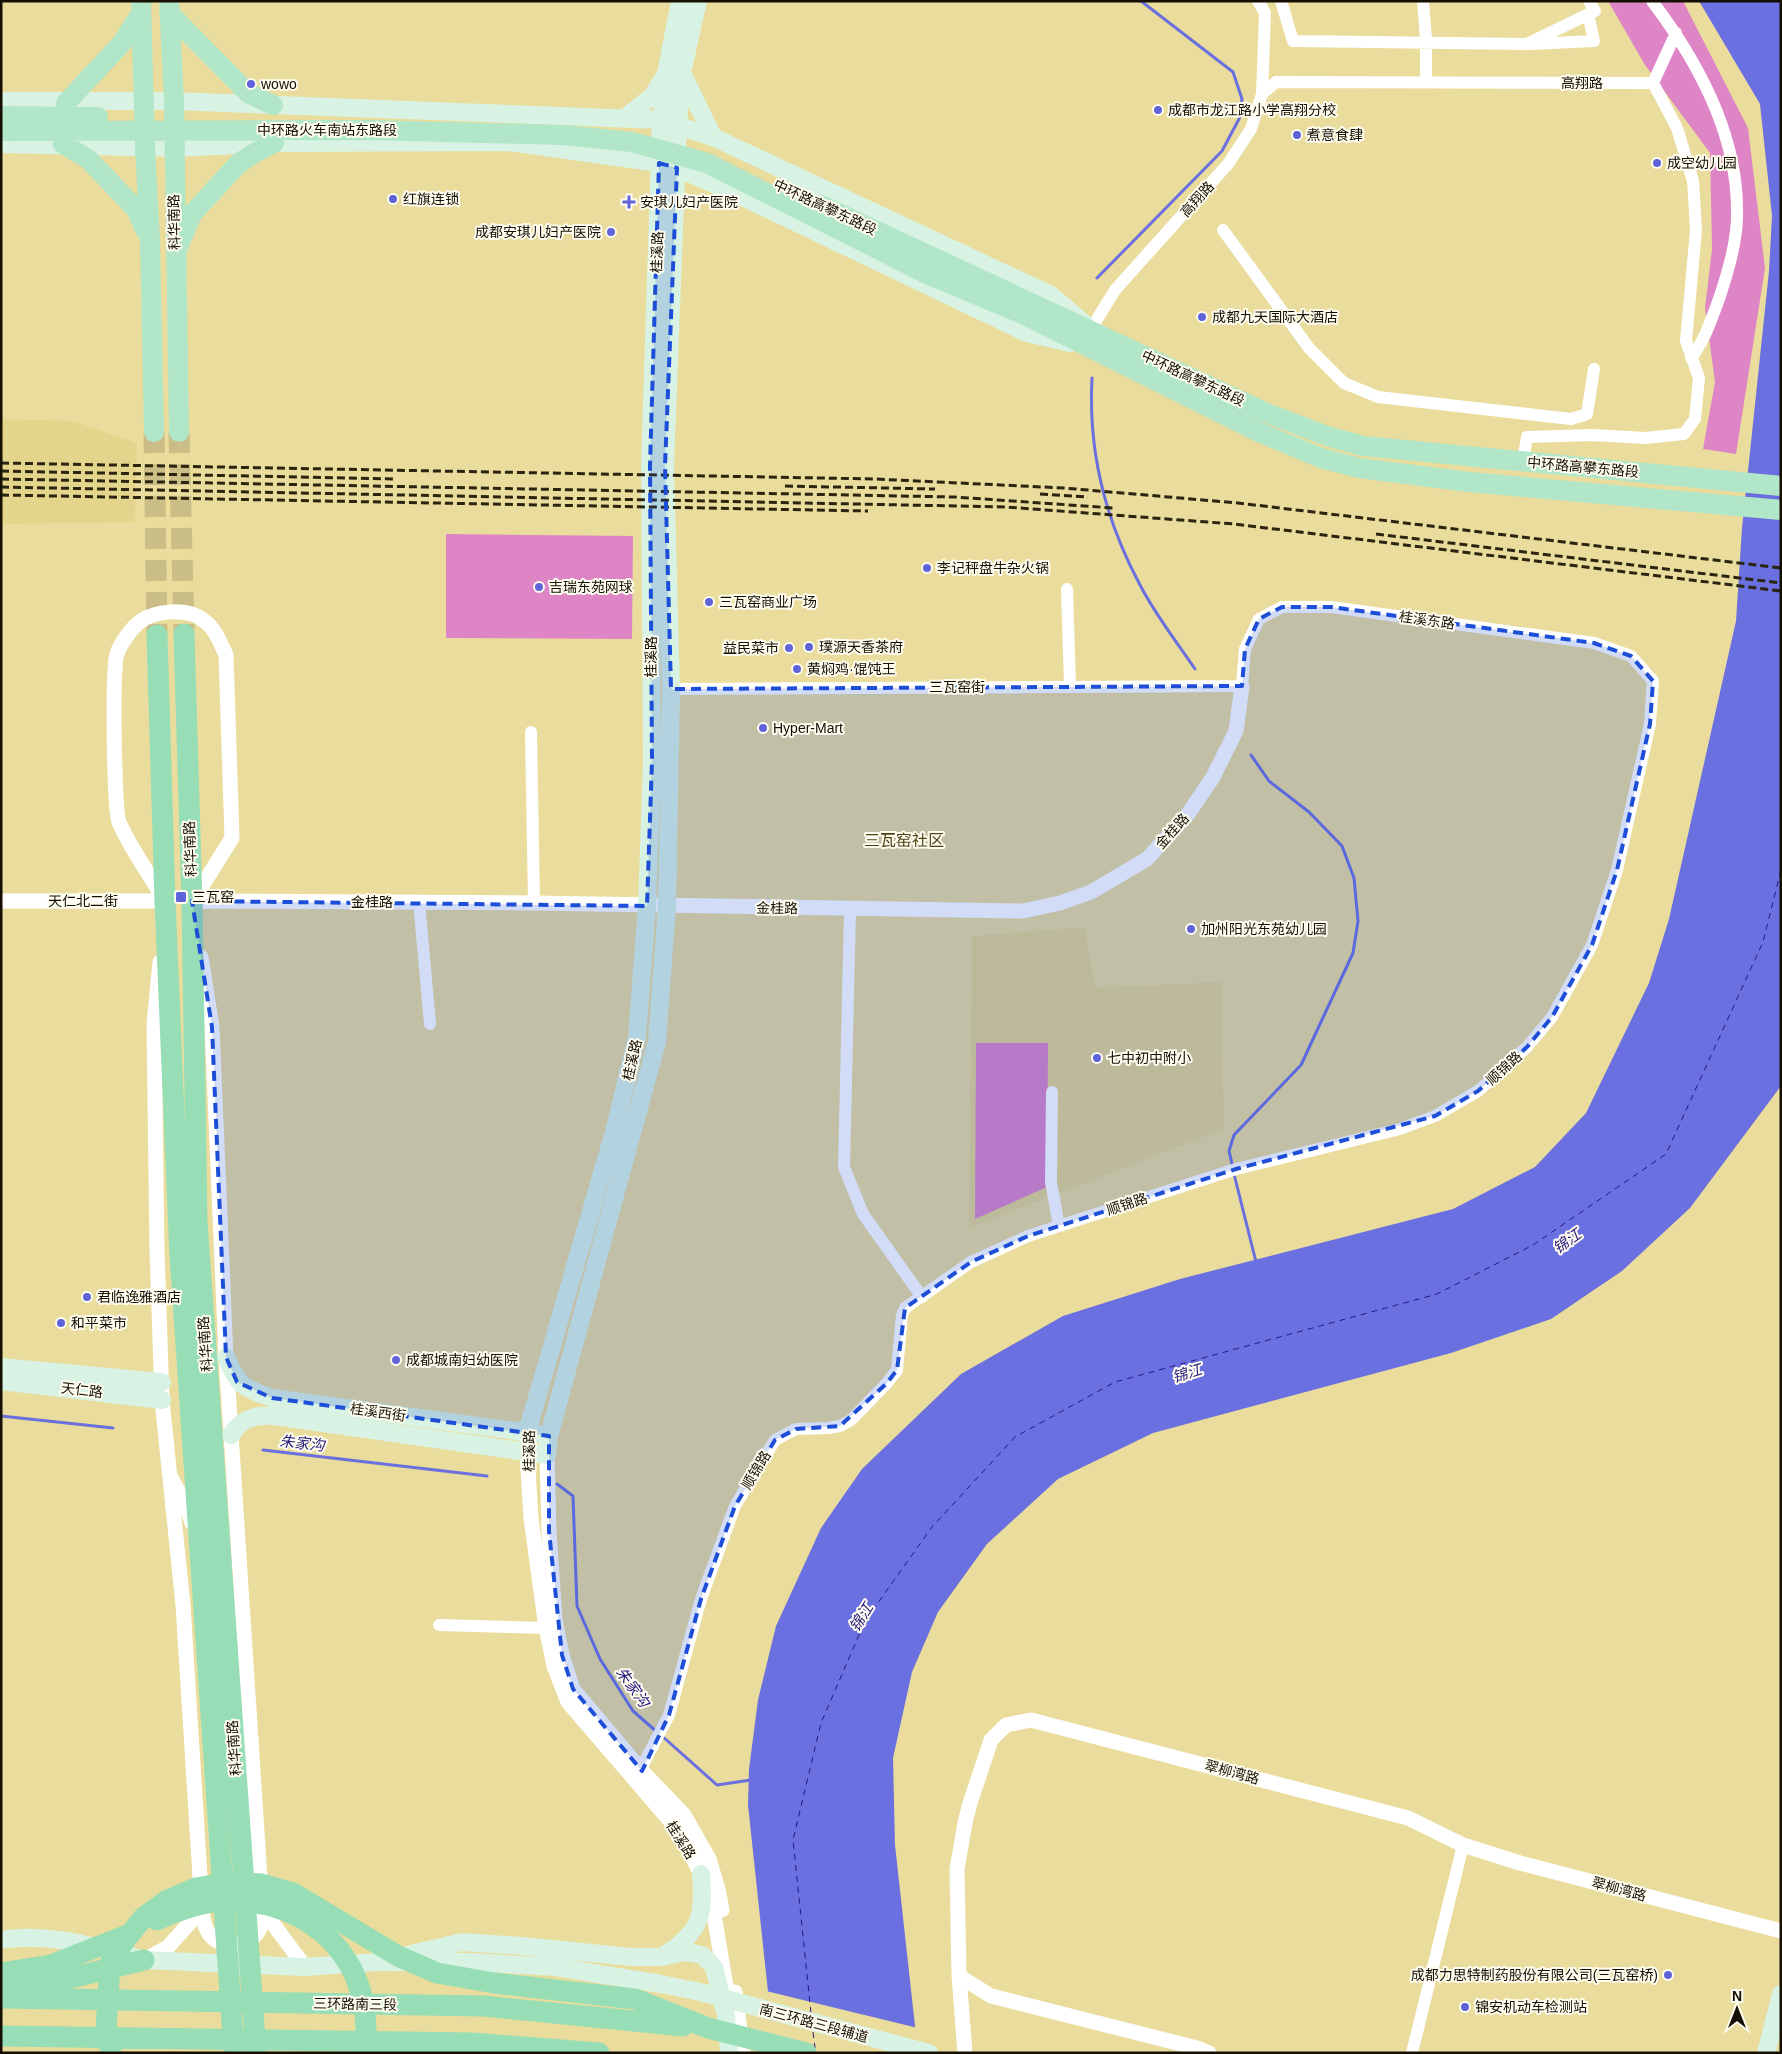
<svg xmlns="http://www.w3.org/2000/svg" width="1782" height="2054" font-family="Arial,'Noto Sans SC',sans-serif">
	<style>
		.built { fill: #e4d58c }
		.green { fill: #de85c6 }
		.water { fill: #6a70df }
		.pier { fill: #eadc9c }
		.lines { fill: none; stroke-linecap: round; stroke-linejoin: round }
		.stream { stroke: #6a70df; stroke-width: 3 }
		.ferry { stroke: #25197c; stroke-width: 1; stroke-dasharray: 6 5; stroke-linecap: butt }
		.trunk-tunnel { stroke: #cabd85; stroke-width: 21; stroke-dasharray: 21 11; stroke-linecap: butt }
		.minor { stroke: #fff; stroke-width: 12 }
		.tertiary { stroke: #fff; stroke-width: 15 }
		.secondary { stroke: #d8f3e3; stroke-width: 18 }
		.primary { stroke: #b1e6c8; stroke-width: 20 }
		.trunk { stroke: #97deb6; stroke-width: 21 }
		.rail { stroke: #2a2410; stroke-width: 3; stroke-dasharray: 8 4; stroke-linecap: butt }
		.marked { fill: #1d4ed8; fill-opacity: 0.2; stroke: #1d4ed8; stroke-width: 4; stroke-dasharray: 10 6; stroke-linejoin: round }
		.poi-dot { fill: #5f63db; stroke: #fffcf0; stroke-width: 2 }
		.labels { text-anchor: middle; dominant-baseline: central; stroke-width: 4; stroke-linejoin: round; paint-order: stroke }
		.street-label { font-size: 14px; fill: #140f00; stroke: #fffcf0 }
		.poi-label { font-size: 14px; fill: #140f00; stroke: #fffcf0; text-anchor: start }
		.water-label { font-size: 15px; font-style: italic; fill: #25197c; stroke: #fffcf0 }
		.quarter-label { font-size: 16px; fill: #4e4415; stroke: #fffcf0 }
	</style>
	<rect width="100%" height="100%" fill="#eadc9c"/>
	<path class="built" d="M 1,419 L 73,421 L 137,443 L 135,522 L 1,524 Z
		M 1085,927 L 1095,988 L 1221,982 L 1224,1129 L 969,1228 L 972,936 Z"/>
	<path class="green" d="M 1608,1 L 1683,1 L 1748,128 L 1765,268 L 1736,454 L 1703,449 L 1715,382 L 1705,308 L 1712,249 L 1710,153 L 1645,65 Z
		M 446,534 L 633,536 L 632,639 L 446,638 Z
		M 976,1043 L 1048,1043 L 1047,1187 L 975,1219 Z"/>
	<path class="water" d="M 1699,1 L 1781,1 L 1781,1086 L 1690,1208 L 1622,1271 L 1551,1319 L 1451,1353 L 1153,1433 L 1058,1479 L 987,1544 L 938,1612 L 912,1672 L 893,1758 L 895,1845 L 918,2053 L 768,1992 L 748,1805 L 749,1769 L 758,1700 L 776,1626 L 821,1528 L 862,1469 L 961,1374 L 1063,1316 L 1180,1279 L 1453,1209 L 1535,1167 L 1586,1113 L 1649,983 L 1669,919 L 1736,621 L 1742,528 L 1769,271 L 1772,216 L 1760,104 Z"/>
	<path class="pier" d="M 766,1991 L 918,2028 L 921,2053 L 770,2053 Z"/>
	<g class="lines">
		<path class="stream" d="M 1097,278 L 1222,151 L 1239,119 L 1242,99 L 1233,72 L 1141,1
			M 1092,378 C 1088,451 1105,519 1139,583 C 1154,613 1176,641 1195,669
			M 1233,1168 L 1229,1151 L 1234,1135 L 1301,1065 L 1353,953 L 1358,921 L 1354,878 L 1342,846 L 1309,812 L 1269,781 L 1251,755
			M 1234,1174 L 1256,1262
			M 1,1416 L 113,1428
			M 263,1450 L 487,1476
			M 557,1484 L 573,1496 L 577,1606 L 600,1659 L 633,1711 L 657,1732
			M 662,1736 L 717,1785 L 751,1780"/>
		<path class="ferry" d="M 811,2013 L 793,1840 L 821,1723 L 865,1621 L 932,1527 L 1015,1437 L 1115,1382 L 1437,1294 L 1533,1245 L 1666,1154 L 1763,942 L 1781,870
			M 813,2032 L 815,2048"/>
		<path class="trunk-tunnel" d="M 154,432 L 157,635
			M 179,432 L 184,634"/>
		<path class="minor" d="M 1258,1 L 1265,13 L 1262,94
			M 1281,1 L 1293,41 L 1527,44 L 1595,11 L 1589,1
			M 1423,1 L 1426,39 L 1426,82
			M 1652,1 C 1697,60 1737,133 1737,210 C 1738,239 1728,272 1719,299 C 1711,320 1705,340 1691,358
			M 1532,44 L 1594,41 L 1588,14
			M 1653,83 L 1676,33
			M 1223,230 L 1309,348 L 1344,383 L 1378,397 L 1571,419 L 1587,414 L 1594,369
			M 1091,329 L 1115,290 L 1228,164 L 1251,129 L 1262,94 L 1276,82 L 1653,83 L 1677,128 L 1693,181 L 1696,230 L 1686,341 L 1699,378 L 1695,419 L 1684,434 L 1645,438 L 1592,435 L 1527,437 L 1523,462
			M 1067,589 L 1070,687
			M 531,732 L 534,903
			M 419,902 L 430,1024
			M 850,910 L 844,1167 L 863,1214 L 922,1297
			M 1052,1092 L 1051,1182 L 1059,1226
			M 439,1625 L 546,1628
			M 636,1778 L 669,1715 L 701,1599 L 735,1506 L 775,1440 L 796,1429 L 828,1428 L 840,1426 L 851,1420 L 887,1383 L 897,1370 L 902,1315 L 905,1308 L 971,1262 L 1028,1236 L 1236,1169 L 1400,1129 L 1435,1116 L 1478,1091 L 1527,1047 L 1552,1017 L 1592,945 L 1617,870 L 1650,724 L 1653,681 L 1631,656 L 1594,643 L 1331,607 L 1282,607 L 1259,619 L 1245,649 L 1242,686 L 671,689
			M 1412,2053 L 1463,1845"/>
		<path class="tertiary" d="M 163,898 C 149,873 130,848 119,822 C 114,810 112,668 117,654 C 120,644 132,627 141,621 C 156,610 189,608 203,620 C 215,628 220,642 226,655 L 232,838 L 192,902
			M 1,901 L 165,901
			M 192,901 L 534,903 L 1023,911 L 1060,903 L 1091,892 L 1147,859 L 1188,814 L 1213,777 L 1236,731 L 1242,686
			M 201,957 L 212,1027 L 226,1357 L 262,1909 L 305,1967
			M 527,1452 L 531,1518 L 546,1628 L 554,1666 L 568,1702 L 678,1830 L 701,1874 L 712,1903 L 726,1986
			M 547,1455 L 549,1531 L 555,1620 L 562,1655 L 573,1689 L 642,1771 L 684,1815 L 709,1859 L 718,1889 L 722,1910
			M 171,1478 L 186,1505 L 192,1523
			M 202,1909 C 203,1918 204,1927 210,1935 C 222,1950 252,1948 260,1928 C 262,1923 262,1915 262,1909
			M 144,1960 L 168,1947 L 202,1909 L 183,1605 L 162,1400 L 157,1250 L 154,1024 L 160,962
			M 959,1976 L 991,1996 L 1197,2048 L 1209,2053
			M 735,1992 L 743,2053
			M 965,2053 L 959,1976 L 957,1869 L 965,1823 L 970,1803 L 991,1740 L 1006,1725 L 1031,1720 L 1408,1818 L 1463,1845 L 1520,1863 L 1781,1931"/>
		<path class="secondary" d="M 683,75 L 713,137
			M 1,101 L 174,101 L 661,120 L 715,138 L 1051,295 L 1085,324
			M 625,118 L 652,96 L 664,77
			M 1,144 L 175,148 L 274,143 L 508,142 L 659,163 L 677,168 L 730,191 L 1027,333 L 1070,343
			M 226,1357 C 238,1386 243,1388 272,1398 L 538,1434
			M 1,1367 L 162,1382
			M 1,1381 L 162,1400
			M 231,1435 C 242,1418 254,1415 274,1416 L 547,1455 L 549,1436 L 657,1042 L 667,906 L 671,689 L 665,466 L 678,125 L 682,73 L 698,1
			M 527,1452 L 527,1432 L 614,1132 L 637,1037 L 647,906 L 652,761 L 650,466 L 661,120 L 666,74 L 680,1
			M 1,1940 C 35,1934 70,1940 103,1949
			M 666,1954 C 702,1931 704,1914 701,1874
			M 407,1955 L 462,1942 L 522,1946 L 631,1957 L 661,1957 L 686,1952 L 702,1955 L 714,1967 L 726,2016 L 729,2053
			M 131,1956 L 144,1960 L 305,1967 L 377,1962 L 471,1962 L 556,1967 L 661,1984 L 700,1992 L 929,2053
			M 1766,2053 L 1781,1994"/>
		<path class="primary" d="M 141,1 L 145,148 L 150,240 L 154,432
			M 169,1 L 174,101 L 179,432
			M 169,13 L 248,93 L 273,105
			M 66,103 L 122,43 L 141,13
			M 1,116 L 98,117
			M 1,131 L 368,130 L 563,135 L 632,142 L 707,163 L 927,274 L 1027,316 L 1261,433 L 1321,458 L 1359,468 L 1469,482 L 1781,510
			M 63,144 L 88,159 L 136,209 L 146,231
			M 821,205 L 1267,413 L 1327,436 L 1363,446 L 1781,486
			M 178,247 L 192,214 L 237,165 L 251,155 L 274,143"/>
		<path class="trunk" d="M 184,634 L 192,901 L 197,1223 L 256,2053
			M 157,635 L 165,901 L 180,1256 L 234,2053
			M 157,1920 C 177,1911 200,1902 223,1901 C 312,1897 378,1963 364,2053
			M 1,1973 L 51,1965 L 130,1934
			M 2,1988 L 75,1977 L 144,1960
			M 1,1998 L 483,2006 L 683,2026
			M 1,2036 L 472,2043 L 599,2053
			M 111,2053 L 106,2030 L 110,1963 L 126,1939 L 144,1917 L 166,1901 L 196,1888 L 230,1882 L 262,1884 L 293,1893 L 398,1956 L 437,1973 L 494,1983 L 635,1999 L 708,2028 L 806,2053"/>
		<path class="rail" d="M 1,463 L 875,479 L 1064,488 L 1238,503 L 1781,568
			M 1,471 L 395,479
			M 1,479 L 955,497 L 1113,508
			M 785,486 L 935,489
			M 1,487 L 1006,507 L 1234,524 L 1781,591
			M 1040,494 L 1088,497
			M 1,495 L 868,511
			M 1376,534 L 1781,583"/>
	</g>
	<path class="marked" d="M 659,163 L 677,168 L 665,466 L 671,689 L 1242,686 L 1245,649 L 1259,619 L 1282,607 L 1331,607 L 1594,643 L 1631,656 L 1653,681 L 1650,724 L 1617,870 L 1592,945 L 1552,1017 L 1527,1047 L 1478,1091 L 1435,1116 L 1236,1169 L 1028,1236 L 971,1262 L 905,1308 L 897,1370 L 887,1383 L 840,1426 L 796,1429 L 775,1440 L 735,1506 L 701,1599 L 669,1715 L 642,1771 L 573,1689 L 562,1655 L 549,1531 L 549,1436 L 272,1398 L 237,1382 L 226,1357 L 212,1027 L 192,901 L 647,906 L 652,761 L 650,466 Z"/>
	<g class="poi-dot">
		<circle cx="251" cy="84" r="5"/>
		<circle cx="1158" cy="110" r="5"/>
		<circle cx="1297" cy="135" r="5"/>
		<circle cx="1657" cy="163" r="5"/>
		<circle cx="393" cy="199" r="5"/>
		<path d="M626.5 194.5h5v5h5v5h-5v5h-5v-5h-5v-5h5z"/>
		<circle cx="611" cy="232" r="5"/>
		<circle cx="1202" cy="317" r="5"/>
		<circle cx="927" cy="568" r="5"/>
		<circle cx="539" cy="587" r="5"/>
		<circle cx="709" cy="602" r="5"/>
		<circle cx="809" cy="647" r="5"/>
		<circle cx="789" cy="648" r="5"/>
		<circle cx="797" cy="669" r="5"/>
		<circle cx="763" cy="728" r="5"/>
		<rect x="175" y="891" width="12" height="12" rx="2.5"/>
		<circle cx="1191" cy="929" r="5"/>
		<circle cx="1097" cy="1058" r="5"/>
		<circle cx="87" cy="1297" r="5"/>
		<circle cx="61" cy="1323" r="5"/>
		<circle cx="396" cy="1360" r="5"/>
		<circle cx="1668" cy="1975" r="5"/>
		<circle cx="1465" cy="2007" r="5"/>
	</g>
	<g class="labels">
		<g class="street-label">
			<text x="1582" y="83">高翔路</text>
			<text x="327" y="130">中环路火车南站东路段</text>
			<text transform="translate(1197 199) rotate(-48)">高翔路</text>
			<text transform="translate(825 207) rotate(25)">中环路高攀东路段</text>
			<text transform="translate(174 222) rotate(-91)">科华南路</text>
			<text transform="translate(657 252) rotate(-88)">桂溪路</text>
			<text transform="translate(1193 378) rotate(25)">中环路高攀东路段</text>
			<text transform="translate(1583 467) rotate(5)">中环路高攀东路段</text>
			<text transform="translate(1427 620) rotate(8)">桂溪东路</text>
			<text transform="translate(651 657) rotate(-90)">桂溪路</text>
			<text x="957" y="687">三瓦窑街</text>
			<text transform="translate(1172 831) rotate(-48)">金桂路</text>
			<text transform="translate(190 849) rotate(-92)">科华南路</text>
			<text x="83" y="901">天仁北二街</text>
			<text x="372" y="902">金桂路</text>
			<text transform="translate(777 908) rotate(1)">金桂路</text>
			<text transform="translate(632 1060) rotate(-77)">桂溪路</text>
			<text transform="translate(1504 1068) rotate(-42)">顺锦路</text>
			<text transform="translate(1127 1204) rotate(-18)">顺锦路</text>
			<text transform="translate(205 1344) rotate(-94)">科华南路</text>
			<text transform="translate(82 1390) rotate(7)">天仁路</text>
			<text transform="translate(378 1412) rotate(8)">桂溪西街</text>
			<text transform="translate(529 1451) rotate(-89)">桂溪路</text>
			<text transform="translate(756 1470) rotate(-59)">顺锦路</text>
			<text transform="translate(234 1748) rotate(-94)">科华南路</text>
			<text transform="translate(1232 1772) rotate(15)">翠柳湾路</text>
			<text transform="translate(681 1840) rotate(58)">桂溪路</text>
			<text transform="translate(1619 1889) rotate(15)">翠柳湾路</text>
			<text transform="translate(355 2004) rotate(1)">三环路南三段</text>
			<text transform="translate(814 2023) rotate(15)">南三环路三段辅道</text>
		</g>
		<g class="poi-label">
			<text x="261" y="84">wowo</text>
			<text x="1168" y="110">成都市龙江路小学高翔分校</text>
			<text x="1307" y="135">煮意食肆</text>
			<text x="1667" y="163">成空幼儿园</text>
			<text x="403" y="199">红旗连锁</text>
			<text x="640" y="202">安琪儿妇产医院</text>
			<text x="601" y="232" text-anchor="end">成都安琪儿妇产医院</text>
			<text x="1212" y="317">成都九天国际大酒店</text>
			<text x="937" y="568">李记秤盘牛杂火锅</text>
			<text x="549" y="587">吉瑞东苑网球</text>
			<text x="719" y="602">三瓦窑商业广场</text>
			<text x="819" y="647">璞源天香茶府</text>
			<text x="779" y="648" text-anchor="end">益民菜市</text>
			<text x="807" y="669">黄焖鸡·馄饨王</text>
			<text x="773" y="728">Hyper-Mart</text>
			<text x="192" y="897">三瓦窑</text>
			<text x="1201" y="929">加州阳光东苑幼儿园</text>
			<text x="1107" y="1058">七中初中附小</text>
			<text x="97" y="1297">君临逸雅酒店</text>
			<text x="71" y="1323">和平菜市</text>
			<text x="406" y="1360">成都城南妇幼医院</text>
			<text x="1658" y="1975" text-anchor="end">成都力思特制药股份有限公司(三瓦窑桥)</text>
			<text x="1475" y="2007">锦安机动车检测站</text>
		</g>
		<g class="water-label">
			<text transform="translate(1567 1241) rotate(-36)">锦江</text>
			<text transform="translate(1187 1373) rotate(-17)">锦江</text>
			<text transform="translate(302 1443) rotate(6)">朱家沟</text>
			<text transform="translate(861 1617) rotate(-58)">锦江</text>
			<text transform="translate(633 1687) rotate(54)">朱家沟</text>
		</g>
		<g class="quarter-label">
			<text x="904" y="840">三瓦窑社区</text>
		</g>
	</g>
	<rect width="1782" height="2054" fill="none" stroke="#140f00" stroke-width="5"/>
	<g transform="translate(1737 2009)" stroke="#fffcf0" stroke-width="4" paint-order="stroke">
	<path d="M0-4L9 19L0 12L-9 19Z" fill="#140f00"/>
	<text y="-8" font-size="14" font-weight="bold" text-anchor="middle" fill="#140f00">N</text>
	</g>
</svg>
